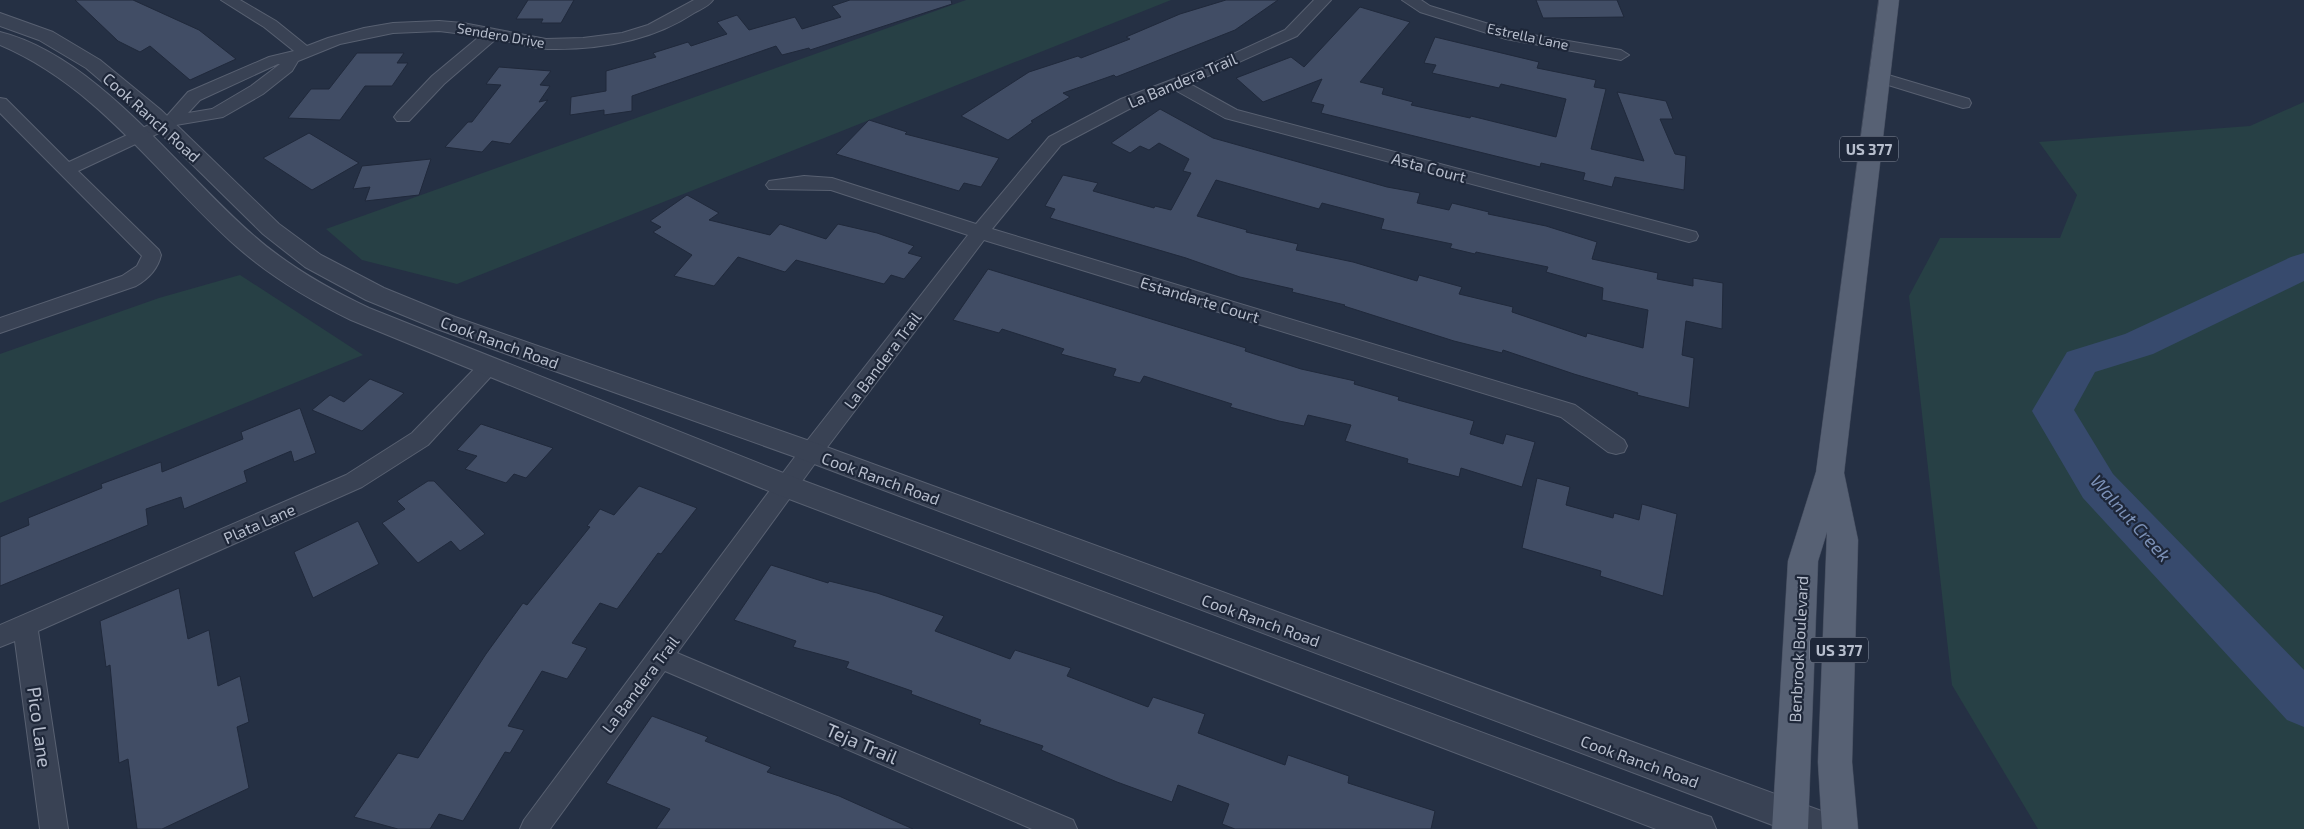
<svg xmlns="http://www.w3.org/2000/svg" width="2304" height="829" font-family="'Exo 2',sans-serif">
	<style>
		.green { fill: #274045 }
		.lines { fill: none; stroke-linecap: round; stroke-linejoin: round }
		.river { fill: #374a6d; fill-rule: evenodd }
		.building { fill: #414d65; stroke: #20293b; fill-rule: evenodd }
		.minor-casing { stroke: #586071; stroke-width: 2 }
		.tertiary-casing { stroke: #586071; stroke-width: 2 }
		.primary-casing { stroke: #434b5d; stroke-width: 1 }
		.minor { fill: #394254; fill-rule: evenodd }
		.tertiary { fill: #394254; fill-rule: evenodd }
		.primary { fill: #576174; fill-rule: evenodd }
		.labels { text-anchor: middle; dominant-baseline: central; stroke-width: 4.5; stroke-linejoin: round; paint-order: stroke }
		.far-street-label { font-size: 14px; fill: #b7becd; stroke: #1e2739 }
		.shield { fill: #1e2739; stroke: #8991a1; stroke-width: 1 }
		.shield-label { font-size: 15px; font-weight: bold; fill: #b7becd }
		.street-label { font-size: 16px; fill: #b7becd; stroke: #1e2739 }
		.water-label { font-size: 18px; font-style: italic; fill: #7c91b7; stroke: #1e2739 }
		.near-street-label { font-size: 19px; fill: #b7becd; stroke: #1e2739 }
	</style>
	<rect width="100%" height="100%" fill="#253044"/>
	<path class="green" d="M 966,0 L 1171,0 L 457,284 L 362,260 L 326,229 Z
		M 2304,102 L 2304,829 L 2038,829 L 1952,685 L 1909,296 L 1940,238 L 2060,238 L 2077,195 L 2039,142 L 2250,126 Z
		M 240,275 L 363,355 L 0,503 L 0,354 L 159,298 Z"/>
	<g class="lines">
		<path class="river" d="M 2304,253 L 2304,281 L 2153,354 L 2095,372 L 2074,410 L 2113,474 L 2304,670 L 2304,727 L 2287,720 L 2083,498 L 2032,411 L 2067,352 L 2125,334 L 2291,257 Z"/>
	</g>
	<path class="building" d="M 75,0 L 133,0 L 199,30 L 236,59 L 190,80 L 150,46 L 140,52 L 118,41 Z
		M 528,0 L 574,0 L 561,23 L 541,23 L 543,19 L 516,19 Z
		M 850,0 L 951,0 L 952,4 L 810,50 L 809,48 L 782,55 L 776,46 L 632,96 L 632,111 L 604,115 L 604,110 L 570,115 L 571,97 L 606,91 L 606,71 L 656,57 L 653,53 L 688,42 L 691,46 L 727,34 L 717,22 L 737,15 L 749,30 L 795,17 L 802,29 L 841,17 L 832,6 Z
		M 1226,0 L 1278,0 L 1235,30 L 1116,77 L 1114,75 L 1063,93 L 1070,97 L 1031,121 L 1033,122 L 1008,140 L 961,116 L 1029,72 L 1078,56 L 1081,58 L 1130,39 L 1126,37 L 1180,14 Z
		M 1536,0 L 1617,0 L 1624,17 L 1543,18 Z
		M 1360,7 L 1410,22 L 1360,82 L 1384,88 L 1382,94 L 1413,102 L 1411,105 L 1470,118 L 1471,116 L 1556,137 L 1566,99 L 1501,84 L 1499,88 L 1432,73 L 1436,65 L 1424,63 L 1435,37 L 1539,62 L 1537,68 L 1596,80 L 1594,87 L 1606,89 L 1591,149 L 1644,161 L 1617,92 L 1666,101 L 1673,119 L 1660,119 L 1675,154 L 1686,156 L 1684,190 L 1615,177 L 1612,187 L 1583,180 L 1585,173 L 1541,163 L 1540,167 L 1321,113 L 1324,105 L 1311,102 L 1322,79 L 1263,102 L 1236,78 L 1291,57 L 1304,67 Z
		M 357,53 L 404,53 L 397,63 L 408,63 L 392,86 L 365,86 L 340,120 L 288,118 L 311,89 L 329,89 Z
		M 499,67 L 551,71 L 540,85 L 550,86 L 539,102 L 548,100 L 510,144 L 492,141 L 482,152 L 445,147 L 468,122 L 472,122 L 501,85 L 486,84 Z
		M 1160,109 L 1213,138 L 1387,187 L 1420,193 L 1417,203 L 1449,210 L 1452,203 L 1489,212 L 1488,214 L 1546,226 L 1597,242 L 1592,259 L 1658,273 L 1657,279 L 1693,286 L 1693,278 L 1723,283 L 1722,329 L 1686,321 L 1682,355 L 1694,358 L 1689,408 L 1637,395 L 1638,393 L 1574,374 L 1503,350 L 1502,353 L 1454,341 L 1344,306 L 1345,305 L 1292,292 L 1293,289 L 1240,277 L 1186,258 L 1050,218 L 1055,209 L 1045,206 L 1063,175 L 1098,183 L 1093,191 L 1154,208 L 1155,206 L 1171,210 L 1191,173 L 1183,171 L 1189,159 L 1159,143 L 1149,150 L 1140,146 L 1130,153 L 1111,143 ZM 1216,180 L 1319,209 L 1322,203 L 1384,219 L 1381,229 L 1452,244 L 1450,248 L 1475,254 L 1476,252 L 1548,267 L 1546,272 L 1603,288 L 1602,300 L 1648,310 L 1643,348 L 1587,333 L 1586,337 L 1512,312 L 1513,307 L 1459,294 L 1462,287 L 1419,275 L 1417,281 L 1353,262 L 1296,250 L 1298,244 L 1246,232 L 1247,230 L 1197,216 Z
		M 869,120 L 907,132 L 905,134 L 999,158 L 981,187 L 964,183 L 959,191 L 836,154 Z
		M 309,133 L 359,163 L 312,190 L 263,158 Z
		M 431,159 L 419,195 L 365,201 L 370,187 L 353,189 L 362,166 Z
		M 687,195 L 719,213 L 709,220 L 770,235 L 780,224 L 826,239 L 838,224 L 877,233 L 914,246 L 908,253 L 922,257 L 904,279 L 891,275 L 884,284 L 796,260 L 785,272 L 738,257 L 714,286 L 674,276 L 692,255 L 653,232 L 661,227 L 650,221 Z
		M 988,269 L 1246,348 L 1245,351 L 1301,369 L 1355,381 L 1354,384 L 1399,397 L 1398,400 L 1474,421 L 1470,434 L 1503,444 L 1506,434 L 1535,442 L 1522,487 L 1461,468 L 1459,477 L 1407,463 L 1408,459 L 1345,441 L 1351,425 L 1308,415 L 1304,426 L 1279,421 L 1230,407 L 1232,404 L 1144,376 L 1140,383 L 1113,376 L 1116,369 L 1061,354 L 1064,349 L 1002,329 L 999,333 L 953,320 Z
		M 370,379 L 404,393 L 362,431 L 312,410 L 330,395 L 344,402 Z
		M 300,408 L 316,453 L 294,462 L 291,451 L 244,471 L 247,482 L 184,509 L 181,497 L 146,509 L 148,525 L 0,586 L 0,537 L 29,525 L 28,518 L 102,488 L 101,484 L 161,462 L 162,472 L 243,439 L 241,432 Z
		M 481,424 L 553,448 L 526,478 L 514,474 L 506,483 L 465,469 L 477,456 L 457,450 Z
		M 1537,478 L 1570,487 L 1566,505 L 1613,518 L 1614,513 L 1639,520 L 1642,504 L 1677,514 L 1663,596 L 1600,576 L 1601,571 L 1522,548 Z
		M 428,481 L 434,481 L 485,534 L 460,551 L 451,541 L 418,563 L 382,523 L 405,509 L 397,501 Z
		M 639,486 L 697,508 L 661,554 L 658,553 L 617,609 L 600,603 L 572,643 L 587,648 L 567,679 L 542,671 L 508,726 L 524,730 L 510,753 L 505,752 L 463,821 L 439,814 L 430,829 L 398,829 L 354,817 L 398,753 L 418,758 L 486,654 L 523,603 L 527,605 L 590,527 L 587,526 L 600,509 L 614,515 Z
		M 358,521 L 379,564 L 313,598 L 294,552 Z
		M 771,565 L 828,583 L 829,581 L 877,593 L 944,616 L 935,631 L 1010,659 L 1015,650 L 1071,668 L 1067,676 L 1148,707 L 1153,697 L 1205,714 L 1198,733 L 1285,765 L 1288,755 L 1349,776 L 1348,783 L 1435,811 L 1431,829 L 1235,829 L 1222,824 L 1229,804 L 1178,785 L 1172,802 L 1117,782 L 1041,750 L 1043,746 L 979,724 L 981,720 L 911,694 L 912,691 L 846,668 L 849,662 L 793,647 L 796,641 L 734,620 Z
		M 179,588 L 188,639 L 209,630 L 218,686 L 240,676 L 249,722 L 237,727 L 249,788 L 162,829 L 137,829 L 128,759 L 119,763 L 110,665 L 106,667 L 100,621 Z
		M 652,716 L 708,737 L 705,741 L 771,767 L 767,772 L 839,796 L 913,829 L 656,829 L 670,809 L 606,783 Z"/>
	<g class="lines">
		<defs>
			<path id="minor" d="M 221,0 L 240,0 L 276,21 L 307,46 L 328,38 L 364,28 L 393,23 L 439,21 L 463,23 L 546,39 L 583,38 L 622,33 L 648,25 L 694,0 L 713,0 C 709,6 701,9 694,13 C 652,41 598,50 548,49 C 531,48 512,42 496,39 L 444,84 L 409,121 L 397,121 L 394,117 L 397,113 L 432,76 L 480,36 L 439,31 L 393,33 L 340,44 L 298,61 L 292,71 L 263,94 L 223,117 L 176,125 L 78,171 L 159,250 L 161,255 C 158,269 148,279 136,286 L 0,333 L 0,318 L 122,276 L 137,266 L 142,256 L 0,113 L 0,98 L 6,99 L 69,162 L 166,117 L 188,92 L 269,57 L 294,51 L 264,27 ZM 278,64 L 280,64 L 251,86 L 212,109 L 188,113 L 200,100 Z
				M 1314,0 L 1331,0 L 1297,36 L 1190,84 L 1237,110 L 1696,232 L 1698,236 L 1696,240 L 1689,242 L 1225,118 L 1175,90 L 1133,107 L 1061,145 L 992,229 L 1575,405 L 1624,440 L 1627,446 L 1624,452 L 1616,454 L 1608,452 L 1561,417 L 984,240 L 819,458 L 677,653 L 1073,820 L 1077,829 L 1032,829 L 665,671 L 550,829 L 520,829 L 524,820 L 803,446 L 968,235 L 831,190 L 769,189 L 766,185 L 769,181 L 804,176 L 832,178 L 976,224 L 1049,137 L 1121,99 L 1203,68 L 1285,30 Z
				M 1402,0 L 1421,0 L 1430,6 L 1515,32 L 1621,50 L 1629,55 L 1621,60 L 1506,39 L 1420,12 Z
				M 1878,72 L 1969,99 L 1971,103 L 1969,107 L 1963,108 L 1872,80 L 1870,77 L 1872,74 Z
				M 489,358 L 496,361 L 499,366 L 496,371 L 428,445 L 362,487 L 38,631 L 68,829 L 40,829 L 15,641 L 0,647 L 0,625 L 346,475 L 412,433 L 482,361 Z"/>
			<path id="tertiary" d="M 0,13 L 53,32 L 100,60 L 161,110 L 279,224 L 321,255 L 384,288 L 455,317 L 821,445 L 1827,813 L 1839,817 L 1844,829 L 1783,829 L 801,459 L 437,329 L 366,300 L 305,267 L 263,234 L 147,120 L 86,68 L 39,40 L 0,26 Z
				M 0,32 C 97,56 180,172 253,235 C 288,266 327,288 369,308 L 796,478 L 1699,813 L 1711,817 L 1716,829 L 1656,829 L 776,494 L 351,320 C 310,300 271,277 236,246 C 159,177 99,87 0,45 Z"/>
			<path id="primary" d="M 1879,0 L 1899,0 L 1844,473 L 1858,540 L 1852,762 L 1858,829 L 1822,829 L 1818,762 L 1827,532 L 1818,561 L 1808,829 L 1772,829 L 1788,561 L 1816,472 Z"/>
		</defs>
		<use href="#minor" class="minor-casing"/>
		<use href="#tertiary" class="tertiary-casing"/>
		<use href="#primary" class="primary-casing"/>
		<use href="#minor" class="minor"/>
		<use href="#tertiary" class="tertiary"/>
		<use href="#primary" class="primary"/>
	</g>
	<g class="labels">
		<g class="far-street-label">
			<text transform="translate(501 35) rotate(10)">Sendero Drive</text>
			<text transform="translate(1528 36) rotate(12)">Estrella Lane</text>
		</g>
		<g class="shield">
			<rect x="1840" y="136.5" width="58" height="25" rx="4"/>
			<rect x="1810" y="637.5" width="58" height="25" rx="4"/>
		</g>
		<g class="shield-label">
			<text x="1869" y="149">US 377</text>
			<text x="1839" y="650">US 377</text>
		</g>
		<g class="street-label">
			<text transform="translate(1182 80) rotate(-23)">La Bandera Trail</text>
			<text transform="translate(152 117) rotate(42)">Cook Ranch Road</text>
			<text transform="translate(1429 167) rotate(15)">Asta Court</text>
			<text transform="translate(1200 299) rotate(17)">Estandarte Court</text>
			<text transform="translate(500 342) rotate(20)">Cook Ranch Road</text>
			<text transform="translate(882 360) rotate(-53)">La Bandera Trail</text>
			<text transform="translate(881 478) rotate(20)">Cook Ranch Road</text>
			<text transform="translate(259 523) rotate(-24)">Plata Lane</text>
			<text transform="translate(1261 620) rotate(20)">Cook Ranch Road</text>
			<text transform="translate(1798 649) rotate(-87)">Benbrook Boulevard</text>
			<text transform="translate(640 684) rotate(-53)">La Bandera Trail</text>
			<text transform="translate(1640 761) rotate(20)">Cook Ranch Road</text>
		</g>
		<g class="water-label">
			<text transform="translate(2131 518) rotate(48)">Walnut Creek</text>
		</g>
		<g class="near-street-label">
			<text transform="translate(40 727) rotate(82)">Pico Lane</text>
			<text transform="translate(862 743) rotate(23)">Teja Trail</text>
		</g>
	</g>
</svg>
